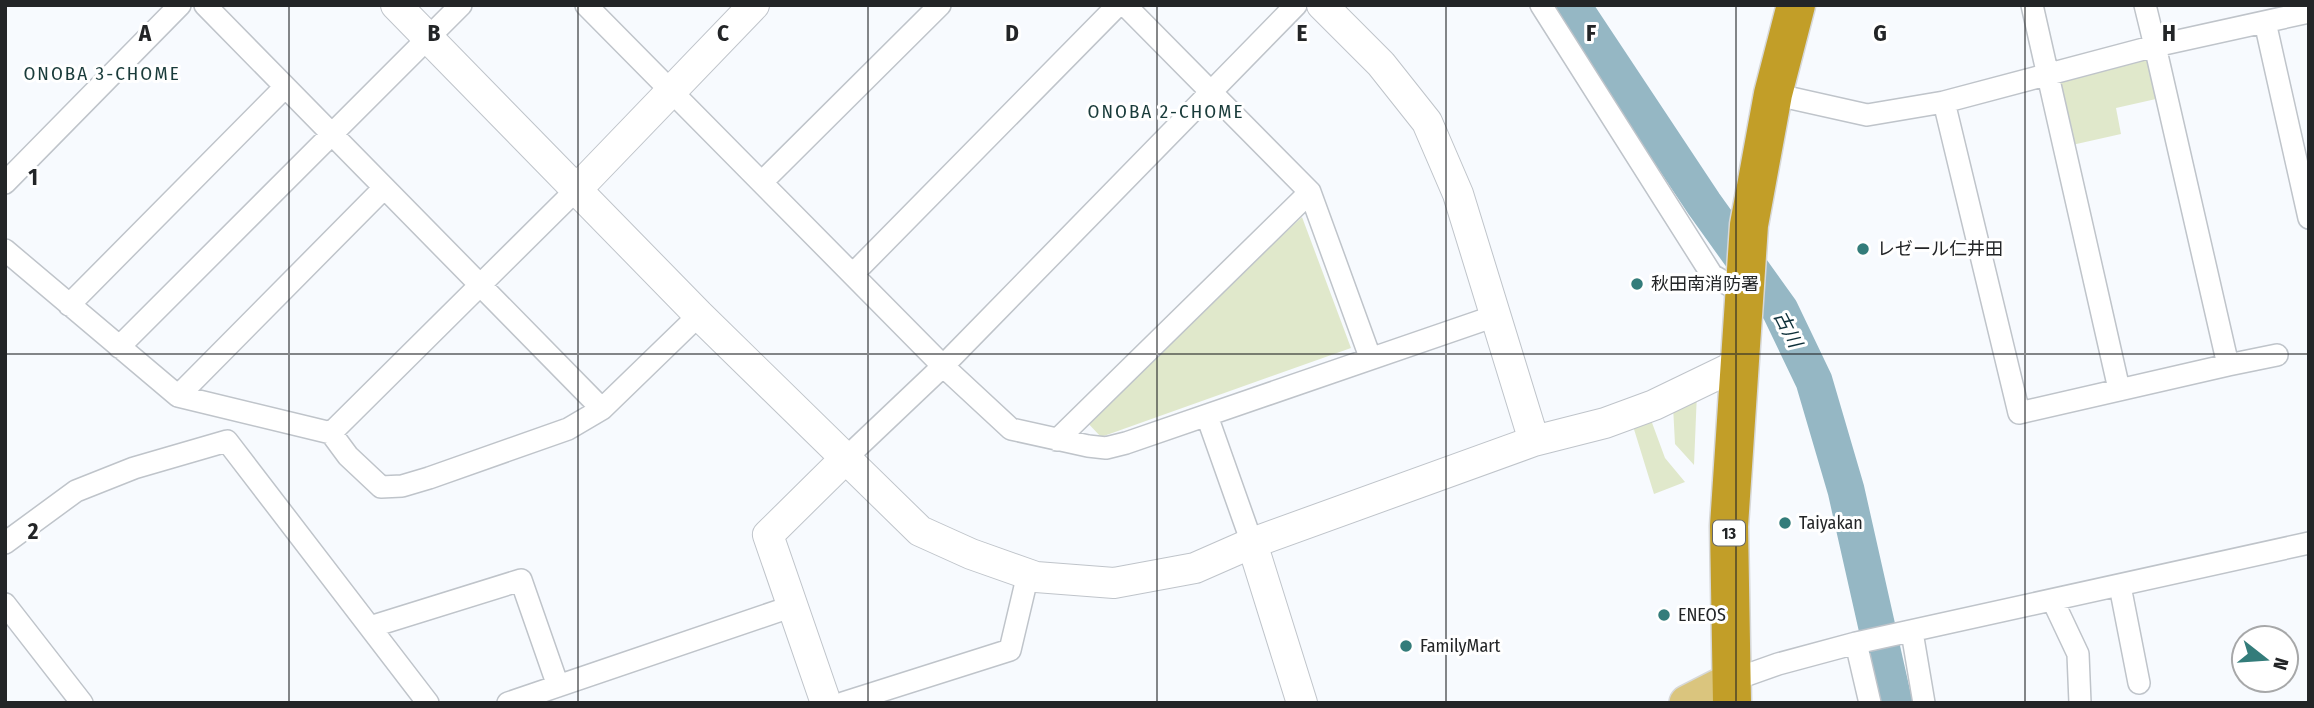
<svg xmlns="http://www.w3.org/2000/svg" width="2314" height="708" font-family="'Fira Sans Condensed','Noto Sans JP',sans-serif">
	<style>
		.green { fill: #e0e8cb }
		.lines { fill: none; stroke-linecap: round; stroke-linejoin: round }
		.river { stroke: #95b7c4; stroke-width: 37 }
		.street-casing { stroke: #bfc4ca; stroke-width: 24 }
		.secondary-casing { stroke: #bfc4ca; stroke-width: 32 }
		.primary-casing { stroke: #d7d8d8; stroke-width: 38 }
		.highway-casing { stroke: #d7d8d8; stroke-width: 41 }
		.street { stroke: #fff; stroke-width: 21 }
		.secondary { stroke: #fff; stroke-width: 30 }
		.primary { stroke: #dac57e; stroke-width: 35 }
		.highway { stroke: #c29e28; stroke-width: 38 }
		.grid { fill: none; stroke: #232527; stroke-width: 2; stroke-opacity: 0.55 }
		.poi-dot { fill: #337c7a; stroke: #fff; stroke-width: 2.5 }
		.labels { text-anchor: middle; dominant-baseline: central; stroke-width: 6; stroke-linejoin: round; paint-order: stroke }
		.shield { fill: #fff; stroke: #656668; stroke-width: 2 }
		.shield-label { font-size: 16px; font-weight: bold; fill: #232527 }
		.poi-label { font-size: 18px; fill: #232527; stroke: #fff; text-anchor: start }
		.neighbourhood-label { font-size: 19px; letter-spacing: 2px; fill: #193b3a; stroke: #fff }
		.water-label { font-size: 19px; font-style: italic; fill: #0d2f39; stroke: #fff }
		.grid-label { font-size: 23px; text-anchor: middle; font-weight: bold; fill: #232527; stroke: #fff; stroke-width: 6; stroke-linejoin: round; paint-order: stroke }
	</style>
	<rect width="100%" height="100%" fill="#f7fafe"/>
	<path class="green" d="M 2147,57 L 2156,99 L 2116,108 L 2121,134 L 2072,145 L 2058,77 Z
		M 1302,217 L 1351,348 L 1101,437 L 1084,419 Z
		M 1697,392 L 1694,465 L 1675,444 L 1673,406 Z
		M 1651,420 L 1665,458 L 1685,482 L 1654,494 L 1633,426 Z"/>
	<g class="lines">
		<path class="river" d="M 1572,5 L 1704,204 L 1780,310 L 1814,381 L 1846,490 L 1894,703"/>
		<defs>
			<path id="street" d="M 205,5 L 602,409
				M 586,5 L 943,366 L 1011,429 L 1088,446 L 1106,448 L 1126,443 L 1495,316
				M 1125,5 L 1310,192 L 1370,357
				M 1541,5 L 1712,275 L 1743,293
				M 2032,5 L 2119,389
				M 2145,5 L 2155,46 L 2309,12
				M 2265,22 L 2309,218
				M 2155,46 L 2228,365 L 2019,413 L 1944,102 Z
				M 1773,94 L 1867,115 L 1944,102
				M 762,182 L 940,5
				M 5,183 L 180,5
				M 5,250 L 178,396 L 331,433 L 348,456 L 381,487 L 402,486 L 429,478 L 568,429 L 602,409 L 699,315
				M 853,274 L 1118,5
				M 69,305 L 285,87
				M 119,347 L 461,5
				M 2228,365 L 2277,355
				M 178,396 L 383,189
				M 1207,416 L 1252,543
				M 331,433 L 578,188
				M 1057,440 L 1310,192
				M 846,458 L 943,366 L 1296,5
				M 5,543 L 76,491 L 134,468 L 227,441 L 428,703
				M 2120,586 L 2139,683
				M 2053,601 L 2078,654 L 2080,703
				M 5,604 L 82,703
				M 370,627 L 521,580 L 558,686
				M 1912,632 L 1924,703
				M 1856,643 L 1870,703
				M 1730,681 L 1778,664 L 1856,643 L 2309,543
				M 508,703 L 793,606
				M 843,703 L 1010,650 L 1028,574"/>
			<path id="secondary" d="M 396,5 L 699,315 L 920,531 L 971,554 L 1036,577 L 1114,583 L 1195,568 L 1252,543 L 1534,441 L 1605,423 L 1654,405 L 1739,364
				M 1322,5 L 1381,64 L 1427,122 L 1458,194 L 1534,441
				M 578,188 L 754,5
				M 1252,543 L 1302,703
				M 826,703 L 768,535 L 846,458"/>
			<path id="primary" d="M 1687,703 L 1730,681"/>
			<path id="highway" d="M 1732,703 L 1729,526 L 1749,225 L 1773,94 L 1796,5"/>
		</defs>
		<use href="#street" class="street-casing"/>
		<use href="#secondary" class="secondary-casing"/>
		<use href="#primary" class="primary-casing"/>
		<use href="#highway" class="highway-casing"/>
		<use href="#street" class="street"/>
		<use href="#secondary" class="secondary"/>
		<use href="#primary" class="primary"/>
		<use href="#highway" class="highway"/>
	</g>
	<path class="grid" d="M 289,5 L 289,703M 578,5 L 578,703M 868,5 L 868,703M 1157,5 L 1157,703M 1446,5 L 1446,703M 1736,5 L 1736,703M 2025,5 L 2025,703M 5,354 L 2309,354"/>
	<g class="poi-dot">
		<circle cx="1863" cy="249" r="7"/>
		<circle cx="1637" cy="284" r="7"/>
		<circle cx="1785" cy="523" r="7"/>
		<circle cx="1664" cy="615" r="7"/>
		<circle cx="1406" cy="646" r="7"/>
	</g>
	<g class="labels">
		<rect class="shield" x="1713" y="520.5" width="32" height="25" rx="5"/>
		<g class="shield-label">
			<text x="1729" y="533">13</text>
		</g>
		<g class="poi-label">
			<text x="1877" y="249">レゼール仁井田</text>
			<text x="1651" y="284">秋田南消防署</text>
			<text x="1799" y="523">Taiyakan</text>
			<text x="1678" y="615">ENEOS</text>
			<text x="1420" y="646">FamilyMart</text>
		</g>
		<g class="neighbourhood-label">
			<text x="102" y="73">ONOBA 3-CHOME</text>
			<text x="1166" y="111">ONOBA 2-CHOME</text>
		</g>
		<g class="water-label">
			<text transform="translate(1788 329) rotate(63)">古川</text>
		</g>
	</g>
	<g class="grid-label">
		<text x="145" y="41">A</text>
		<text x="434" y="41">B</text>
		<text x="723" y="41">C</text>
		<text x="1012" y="41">D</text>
		<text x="1302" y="41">E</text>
		<text x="1591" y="41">F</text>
		<text x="1880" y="41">G</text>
		<text x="2169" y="41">H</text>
		<text x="33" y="185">1</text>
		<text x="33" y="539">2</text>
	</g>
	<rect width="2314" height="708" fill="none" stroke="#232527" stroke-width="14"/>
	<g transform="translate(2265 659) rotate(107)"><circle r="33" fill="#ffffff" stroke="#a7a8a9" stroke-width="2"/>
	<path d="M0-5L12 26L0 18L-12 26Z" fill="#337c7a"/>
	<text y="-10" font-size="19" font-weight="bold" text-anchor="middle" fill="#232527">N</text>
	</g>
</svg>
